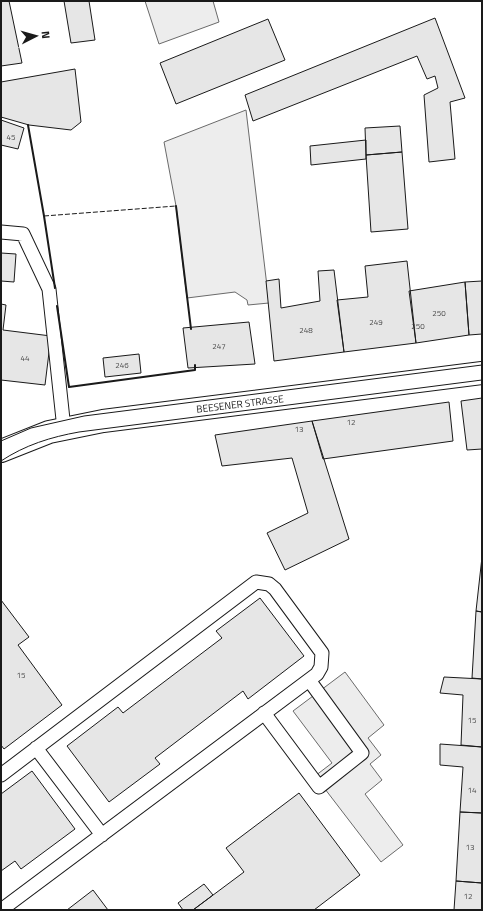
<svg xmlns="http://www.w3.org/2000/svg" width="483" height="911" font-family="'Titillium Web',sans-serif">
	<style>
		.parking { fill: #ededed; stroke: #6a6a6a }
		.building { fill: #e6e6e6; stroke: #1a1a1a }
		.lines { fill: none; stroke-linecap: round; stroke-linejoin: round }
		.service-casing { stroke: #1a1a1a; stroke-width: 15 }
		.tertiary-casing { stroke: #1a1a1a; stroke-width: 24 }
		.service { stroke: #fff; stroke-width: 13 }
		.tertiary { stroke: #fff; stroke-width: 22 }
		.tram { stroke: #1a1a1a; stroke-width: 1 }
		.fence { stroke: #1a1a1a; stroke-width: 1; stroke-dasharray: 5 2; stroke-linecap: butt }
		.wall { stroke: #1a1a1a; stroke-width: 2 }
		.labels { text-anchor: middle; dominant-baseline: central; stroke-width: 3; stroke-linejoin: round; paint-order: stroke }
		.number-label { font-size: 8px; fill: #4d4d4d }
		.street-label { font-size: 10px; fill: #1a1a1a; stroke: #fff }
	</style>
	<rect width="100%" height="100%" fill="#fff"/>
	<path class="parking" d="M 145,1 L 213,1 L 219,22 L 159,44 Z
		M 246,110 L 269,303 L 248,305 L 247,300 L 235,292 L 187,298 L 176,206 L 164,142 Z
		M 345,672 L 384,725 L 368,738 L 381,755 L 370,764 L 382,780 L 365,794 L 403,845 L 381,862 L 315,776 L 332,763 L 293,711 Z"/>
	<path class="building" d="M 1,1 L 9,1 L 22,63 L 1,66 Z
		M 64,1 L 89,1 L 95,40 L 71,43 Z
		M 435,18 L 465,98 L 450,102 L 455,159 L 429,162 L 424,95 L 438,88 L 435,76 L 427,79 L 417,56 L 253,121 L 245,95 Z
		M 268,19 L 285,60 L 176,104 L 160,63 Z
		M 75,69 L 81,122 L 71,130 L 29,125 L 1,117 L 1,82 Z
		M 1,120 L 24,128 L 18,149 L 1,145 Z
		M 400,126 L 402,152 L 366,155 L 365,128 Z
		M 366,140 L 366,159 L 311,165 L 310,146 Z
		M 402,152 L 408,229 L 371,232 L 366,155 Z
		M 1,253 L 16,254 L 14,282 L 1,281 Z
		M 407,261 L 416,343 L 344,352 L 337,300 L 368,297 L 365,266 Z
		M 334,270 L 344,352 L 274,361 L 266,281 L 279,279 L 281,308 L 320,301 L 318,271 Z
		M 482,281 L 482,334 L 469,335 L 465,282 Z
		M 465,282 L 469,335 L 416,343 L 409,291 Z
		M 1,304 L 6,305 L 3,330 L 51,336 L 45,385 L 1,380 Z
		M 249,322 L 255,364 L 188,368 L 183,328 Z
		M 139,354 L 141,373 L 105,377 L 103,358 Z
		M 482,398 L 482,449 L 467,450 L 461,401 Z
		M 449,402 L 453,441 L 323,459 L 312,421 Z
		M 312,421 L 349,539 L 285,570 L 267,533 L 308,513 L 292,458 L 222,466 L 215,435 Z
		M 482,557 L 482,612 L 476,611 Z
		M 260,598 L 304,656 L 248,699 L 243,691 L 155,758 L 160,764 L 109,802 L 67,746 L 118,707 L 123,713 L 222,638 L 216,631 Z
		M 1,600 L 29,637 L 18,645 L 62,705 L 4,749 L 1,745 Z
		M 476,611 L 482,612 L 482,679 L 472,678 Z
		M 444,677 L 482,679 L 482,747 L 461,745 L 463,695 L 440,693 Z
		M 440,744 L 482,747 L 482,813 L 460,812 L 463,767 L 440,765 Z
		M 32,771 L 75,829 L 21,869 L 15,861 L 1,871 L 1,794 Z
		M 299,793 L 360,875 L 314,910 L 193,910 L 244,872 L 226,848 Z
		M 460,812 L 482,813 L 482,883 L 456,881 Z
		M 456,881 L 482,883 L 482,910 L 454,910 Z
		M 204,884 L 213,895 L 193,910 L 183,910 L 178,903 Z
		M 93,890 L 108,910 L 67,910 Z"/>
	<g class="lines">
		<defs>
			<path id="service" d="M 1,232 L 23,234 L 49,289 L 64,429
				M 264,713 L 319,787 L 362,753 L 309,680
				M 36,748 L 102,835
				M 1,775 L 256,582 L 269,584 L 275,589 L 322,653 L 321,667 L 317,674 L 309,680 L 1,910"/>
			<path id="tertiary" d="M 1,451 L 49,432 L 103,421 L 482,373"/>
		</defs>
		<use href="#service" class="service-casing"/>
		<use href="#tertiary" class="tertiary-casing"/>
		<use href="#service" class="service"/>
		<use href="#tertiary" class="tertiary"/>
		<path class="tram" d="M 1,441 L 31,428 L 84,416 L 482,365
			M 1,461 C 25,445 51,437 79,432 L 482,380"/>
		<path class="fence" d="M 44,216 L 176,206"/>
		<path class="wall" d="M 28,125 L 44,216 L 55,288
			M 176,206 L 191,329
			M 57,306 L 69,387 L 195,370 L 195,365"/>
	</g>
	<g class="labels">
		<g class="number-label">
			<text x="11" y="137">45</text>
			<text x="439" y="313">250</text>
			<text x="376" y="322">249</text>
			<text x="418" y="326">250</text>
			<text x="306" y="330">248</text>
			<text x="219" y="346">247</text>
			<text x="25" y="358">44</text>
			<text x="122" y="365">246</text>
			<text x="351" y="422">12</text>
			<text x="299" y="429">13</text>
			<text x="21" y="675">15</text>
			<text x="472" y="720">15</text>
			<text x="472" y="790">14</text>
			<text x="470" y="847">13</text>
			<text x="468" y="896">12</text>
		</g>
		<g class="street-label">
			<text transform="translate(240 404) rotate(-7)">BEESENER STRASSE</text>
		</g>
	</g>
	<rect width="483" height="911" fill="none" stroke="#1a1a1a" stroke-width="4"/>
	<g transform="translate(36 36) rotate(84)" stroke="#ffffff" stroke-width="3" paint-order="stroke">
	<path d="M0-3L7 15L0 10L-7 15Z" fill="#1a1a1a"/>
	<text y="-6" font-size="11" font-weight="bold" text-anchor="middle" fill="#1a1a1a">N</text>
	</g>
</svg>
